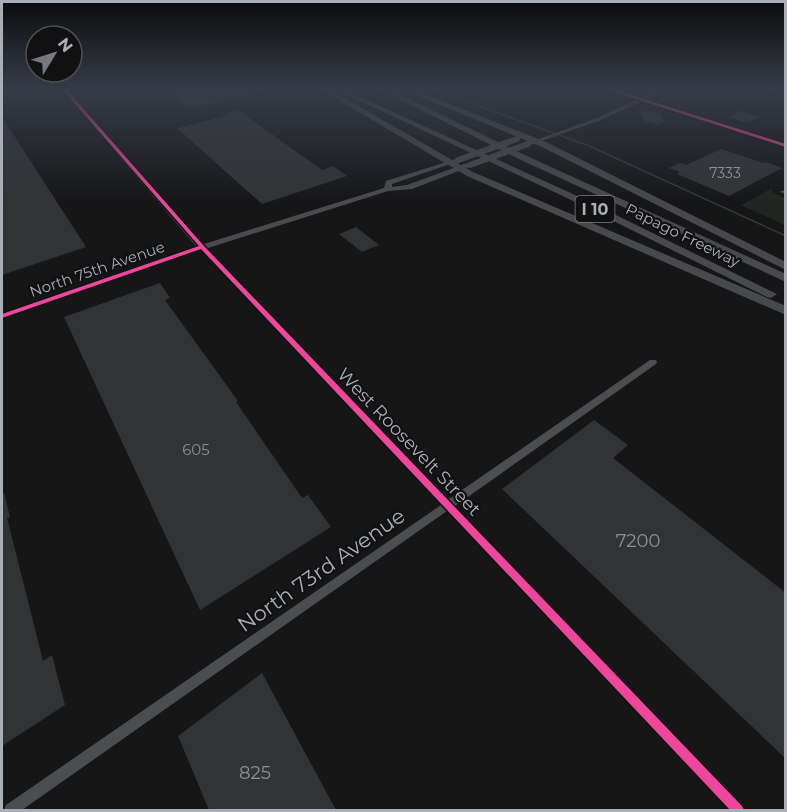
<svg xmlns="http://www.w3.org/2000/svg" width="787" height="812" font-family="Montserrat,sans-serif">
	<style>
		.green { fill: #202621 }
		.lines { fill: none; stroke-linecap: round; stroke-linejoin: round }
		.stream { stroke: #30393c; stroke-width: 1.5 }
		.building { fill: #323334 }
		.street { fill: #4b4d4f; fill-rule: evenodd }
		.secondary { fill: #4a4b4d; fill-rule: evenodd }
		.primary { fill: #49494b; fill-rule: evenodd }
		.highway { fill: #48494b; fill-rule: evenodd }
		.secondary-bridge { stroke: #4a4b4d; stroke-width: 6 }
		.cycleway-casing { stroke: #111112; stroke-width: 3 }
		.cycleway { fill: #ed469a; fill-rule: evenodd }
		.labels { text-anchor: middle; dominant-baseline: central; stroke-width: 4.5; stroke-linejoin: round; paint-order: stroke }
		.far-number-label { font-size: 14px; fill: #8b9096 }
		.far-street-label { font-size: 15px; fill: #a9afb6; stroke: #111112 }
		.number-label { font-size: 15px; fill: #8b9096 }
		.shield { fill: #111112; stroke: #7b8085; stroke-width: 1.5 }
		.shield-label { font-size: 16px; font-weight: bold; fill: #a9afb6 }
		.street-label { font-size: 18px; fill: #a9afb6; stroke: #111112 }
		.near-number-label { font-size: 18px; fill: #8b9096 }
		.near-street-label { font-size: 21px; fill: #a9afb6; stroke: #111112 }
	</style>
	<rect width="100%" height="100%" fill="#161617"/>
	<path class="green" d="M 772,188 L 773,193 L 785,198 L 785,225 L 741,205 Z"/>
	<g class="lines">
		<path class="stream" d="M 431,89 L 587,145 L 786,236"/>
	</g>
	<path class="building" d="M 164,89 L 260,89 L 260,92 L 188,109 Z
		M 238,110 L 322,170 L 333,166 L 347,176 L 262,204 L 177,128 L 229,115 L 227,113 Z
		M 640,111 L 659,112 L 665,122 L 658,125 L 650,122 L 645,124 Z
		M 741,111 L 760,117 L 747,123 L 728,117 Z
		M 2,117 L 86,247 L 2,275 Z
		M 721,149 L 763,163 L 766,162 L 782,168 L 729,196 L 677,174 L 680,172 L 669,168 L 680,163 L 686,165 Z
		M 356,227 L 379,245 L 362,252 L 339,234 Z
		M 160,283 L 170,298 L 165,300 L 238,401 L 236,402 L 302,498 L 308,495 L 331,527 L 200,610 L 64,317 Z
		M 594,420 L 628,445 L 613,458 L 786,593 L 786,759 L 502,489 Z
		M 2,493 L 4,493 L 10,517 L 7,518 L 43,661 L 52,655 L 65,705 L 2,746 Z
		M 262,673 L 336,810 L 209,810 L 178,736 Z"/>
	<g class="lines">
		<path class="street" d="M 765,89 L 773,89 L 786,93 L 786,95 Z
			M 786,190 L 786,194 L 780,192 L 781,191 Z
			M 202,245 L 204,246 L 449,499 L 650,360 L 656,360 L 657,362 L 656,364 L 455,506 L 743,805 L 745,810 L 729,810 L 447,511 L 22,810 L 4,810 L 6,805 L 441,505 L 200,248 L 200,246 Z"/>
		<path class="secondary" d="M 61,89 L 67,89 L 204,244 L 384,188 L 386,181 L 456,159 L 462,160 L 392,184 L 392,187 L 407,185 L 467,163 L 474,165 L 412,189 L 388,191 L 205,249 L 2,319 L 2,313 L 196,246 Z
			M 661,89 L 669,89 L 601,120 L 530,145 L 525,144 L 597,118 Z"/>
		<path class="primary" d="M 604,89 L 614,89 L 786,143 L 786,148 Z"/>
		<path class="highway" d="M 320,89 L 329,89 L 473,172 L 786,306 L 786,315 L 467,176 Z
			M 379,89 L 388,89 L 527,156 L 786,274 L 786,282 L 521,160 Z
			M 401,89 L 411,89 L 546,142 L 786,262 L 786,270 L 540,146 Z
			M 343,91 L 347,91 L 573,194 L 777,294 L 771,298 L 767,297 L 567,198 L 343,93 Z"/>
		<path class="secondary-bridge" d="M 458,160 L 517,139
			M 470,165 L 528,144"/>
		<defs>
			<path id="cycleway" d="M 62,89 L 66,89 L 204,246 L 742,806 L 744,810 L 730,810 L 201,249 L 2,318 L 2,314 L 199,246 Z
				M 605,89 L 612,89 L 786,144 L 786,147 Z"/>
		</defs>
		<use href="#cycleway" class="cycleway-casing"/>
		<use href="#cycleway" class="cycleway"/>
	</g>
	<linearGradient id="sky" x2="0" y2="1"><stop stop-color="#0c0c0d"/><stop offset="0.44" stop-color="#363c47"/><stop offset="1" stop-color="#363c47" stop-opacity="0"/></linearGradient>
	<rect width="787" height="203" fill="url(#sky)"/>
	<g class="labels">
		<g class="far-number-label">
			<text x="725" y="173">7333</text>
		</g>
		<g class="far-street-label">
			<text transform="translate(683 235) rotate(26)">Papago Freeway</text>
			<text transform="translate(97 269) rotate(-19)">North 75th Avenue</text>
		</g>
		<g class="number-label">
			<text x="196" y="449">605</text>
		</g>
		<rect class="shield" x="575.5" y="196" width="39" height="26" rx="4.5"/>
		<g class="shield-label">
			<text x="595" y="209">I 10</text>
		</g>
		<g class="street-label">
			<text transform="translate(409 442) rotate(46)">West Roosevelt Street</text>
		</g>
		<g class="near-number-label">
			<text x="638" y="541">7200</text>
			<text x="255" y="773">825</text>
		</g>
		<g class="near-street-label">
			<text transform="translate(321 570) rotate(-35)">North 73rd Avenue</text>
		</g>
	</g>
	<rect width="787" height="812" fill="none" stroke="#a9afb6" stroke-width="6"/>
	<g transform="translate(54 54) rotate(52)"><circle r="28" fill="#111112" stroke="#4e5054" stroke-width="1.5"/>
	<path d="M0-4.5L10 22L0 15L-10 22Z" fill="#76797e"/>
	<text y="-9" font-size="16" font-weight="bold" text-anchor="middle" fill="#a9afb6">N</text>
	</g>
</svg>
